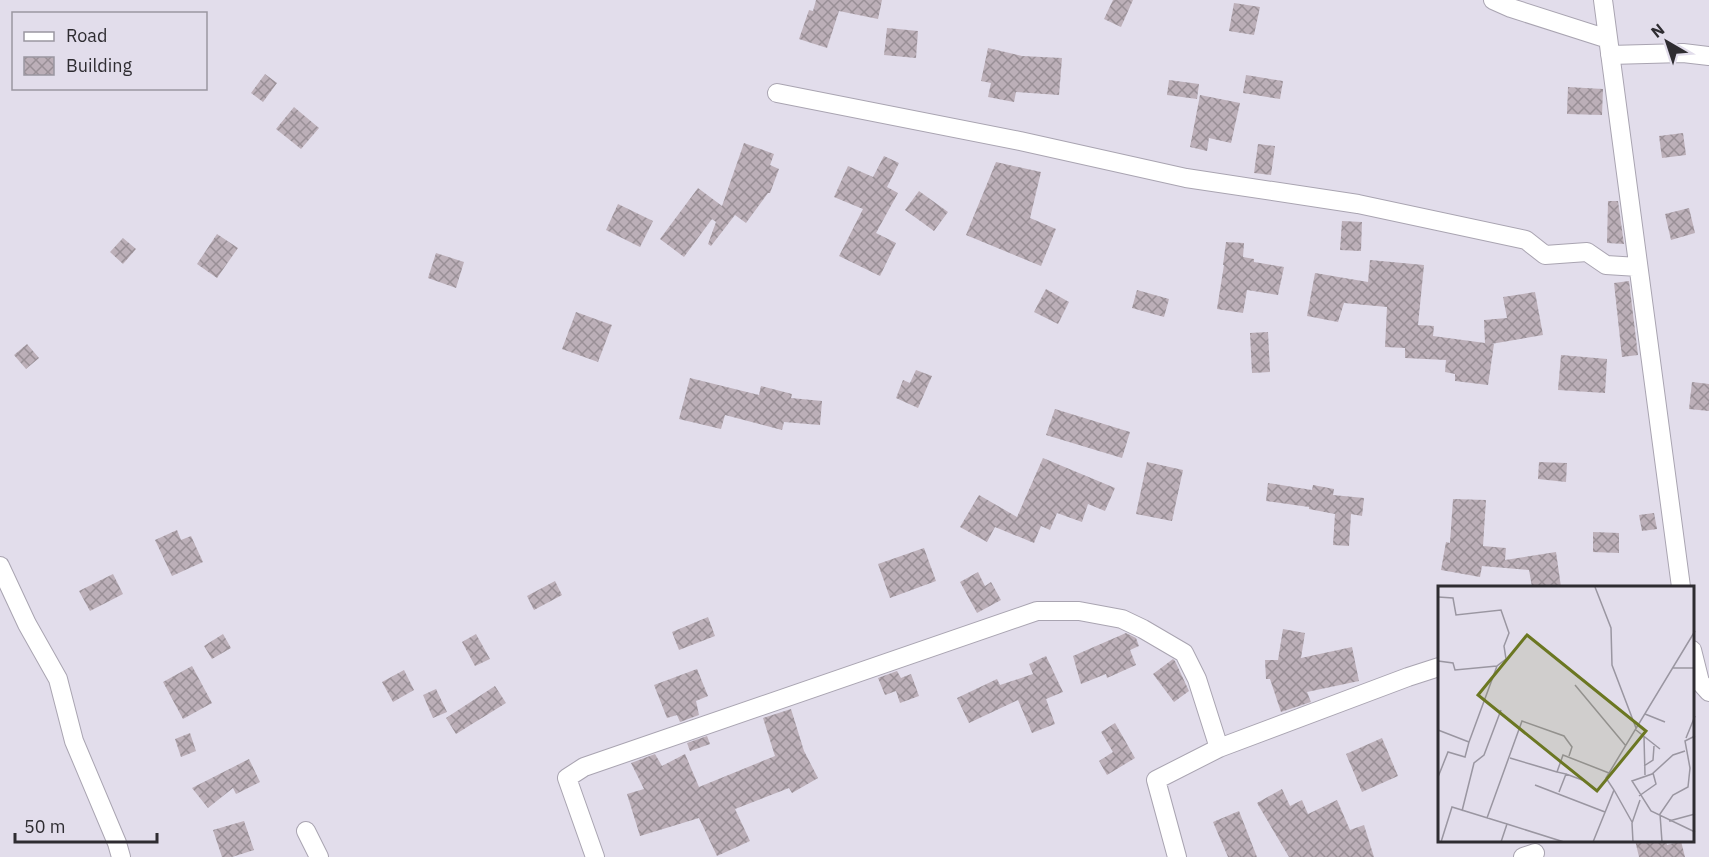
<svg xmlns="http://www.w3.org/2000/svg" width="1709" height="857" font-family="'IBM Plex Sans',sans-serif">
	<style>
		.building { fill: url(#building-cross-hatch) }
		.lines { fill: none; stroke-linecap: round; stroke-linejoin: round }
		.minor-casing { stroke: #a9a4b1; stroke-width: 20 }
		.minor { stroke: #fff; stroke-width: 18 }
		.inset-road { fill: none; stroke: #9a96a1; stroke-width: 1.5 }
		.view { fill: #6b7722; fill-opacity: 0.15; stroke: #6b7722; stroke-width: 3 }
		.inset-edge { fill: none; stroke: #2e2c31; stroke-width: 3 }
	</style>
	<defs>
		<pattern id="building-cross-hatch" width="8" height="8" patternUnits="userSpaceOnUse" patternTransform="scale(1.5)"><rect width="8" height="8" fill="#bcafb8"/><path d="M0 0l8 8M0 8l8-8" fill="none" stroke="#998f96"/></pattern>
	</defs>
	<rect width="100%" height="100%" fill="#e2ddeb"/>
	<path class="building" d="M 816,0 L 882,0 L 878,19 L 839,11 L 827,48 L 799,39 L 809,10 L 813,11 Z
		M 1113,0 L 1133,0 L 1121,27 L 1104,19 Z
		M 1234,3 L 1260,7 L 1254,35 L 1229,31 Z
		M 887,28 L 918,31 L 916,58 L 884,55 Z
		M 988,48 L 1022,56 L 1062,58 L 1059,95 L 1016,92 L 1014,102 L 988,97 L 991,83 L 981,81 Z
		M 265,74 L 277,83 L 263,102 L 251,93 Z
		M 1246,75 L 1283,81 L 1280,99 L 1243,93 Z
		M 1169,80 L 1199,84 L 1197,99 L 1167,95 Z
		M 1568,87 L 1603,89 L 1602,115 L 1567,114 Z
		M 1200,95 L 1240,103 L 1231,143 L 1209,138 L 1207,151 L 1190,147 Z
		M 294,107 L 319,128 L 301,149 L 276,129 Z
		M 1683,133 L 1686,155 L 1662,158 L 1659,136 Z
		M 744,143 L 774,154 L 770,165 L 779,169 L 770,193 L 768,193 L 746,223 L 735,215 L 711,246 L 708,244 L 716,222 L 712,219 L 684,257 L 660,239 L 698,188 L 722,206 Z
		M 1258,144 L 1275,146 L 1271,175 L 1254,173 Z
		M 884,156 L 899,163 L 887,187 L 898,193 L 876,233 L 896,243 L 880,276 L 839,256 L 863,209 L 834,197 L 848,166 L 873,177 Z
		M 996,162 L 1041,172 L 1030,218 L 1056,229 L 1041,266 L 966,235 Z
		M 919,191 L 948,212 L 934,231 L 905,210 Z
		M 1608,201 L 1618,201 L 1624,244 L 1607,243 Z
		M 618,204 L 653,221 L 640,247 L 606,230 Z
		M 1689,208 L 1695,233 L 1671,240 L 1665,214 Z
		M 1342,221 L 1362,222 L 1361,251 L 1340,250 Z
		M 217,234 L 238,248 L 217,278 L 197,264 Z
		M 123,238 L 136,249 L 123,264 L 110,252 Z
		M 1226,242 L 1244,243 L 1243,257 L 1254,259 L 1254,262 L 1284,267 L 1278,295 L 1247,290 L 1243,313 L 1217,309 L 1224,265 L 1223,265 Z
		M 436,253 L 464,262 L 456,288 L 428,278 Z
		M 1370,260 L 1424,265 L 1418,325 L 1434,326 L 1433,336 L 1485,343 L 1484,320 L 1507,318 L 1503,297 L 1535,292 L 1543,335 L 1491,344 L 1494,344 L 1488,385 L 1455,381 L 1455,374 L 1445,372 L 1446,360 L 1405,358 L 1405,348 L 1385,347 L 1387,307 L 1344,303 L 1338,322 L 1307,316 L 1315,273 L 1368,282 Z
		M 1629,281 L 1638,355 L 1622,357 L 1614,283 Z
		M 1046,289 L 1069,302 L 1058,324 L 1034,312 Z
		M 1137,290 L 1169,299 L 1164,317 L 1132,308 Z
		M 576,312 L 612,325 L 598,362 L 562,349 Z
		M 1268,332 L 1270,372 L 1252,373 L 1250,333 Z
		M 27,344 L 39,358 L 26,369 L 14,355 Z
		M 1561,355 L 1607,359 L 1605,393 L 1558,390 Z
		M 916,370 L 932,376 L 918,408 L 896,398 L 903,380 L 910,383 Z
		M 690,378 L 759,395 L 761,386 L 792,394 L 791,398 L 822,401 L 820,425 L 784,422 L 782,430 L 725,415 L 721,429 L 679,419 Z
		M 1692,382 L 1709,384 L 1709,411 L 1689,409 Z
		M 1055,409 L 1130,432 L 1122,458 L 1046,435 Z
		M 1043,458 L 1115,488 L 1105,511 L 1088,504 L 1082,522 L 1057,513 L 1050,530 L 1041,526 L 1034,543 L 995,527 L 987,542 L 960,527 L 979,495 L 1017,517 Z
		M 1147,462 L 1183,470 L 1172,521 L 1136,514 Z
		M 1539,462 L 1567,463 L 1566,482 L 1538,479 Z
		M 1268,483 L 1312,490 L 1313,485 L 1334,489 L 1333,495 L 1364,498 L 1362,516 L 1351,514 L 1349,546 L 1333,545 L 1335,514 L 1309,509 L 1309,507 L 1266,501 Z
		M 1453,499 L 1486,500 L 1483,546 L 1506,548 L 1505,560 L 1556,552 L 1561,587 L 1532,587 L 1529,570 L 1482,566 L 1480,577 L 1441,570 L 1446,542 L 1450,543 Z
		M 1654,513 L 1657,529 L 1642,531 L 1639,515 Z
		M 177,530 L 181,540 L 191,536 L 203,562 L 172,576 L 155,540 Z
		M 1593,532 L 1619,533 L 1619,553 L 1593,552 Z
		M 924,548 L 936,581 L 890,598 L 878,564 Z
		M 978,572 L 985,586 L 991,582 L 1001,600 L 977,613 L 960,582 Z
		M 113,574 L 123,594 L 90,611 L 79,591 Z
		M 555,581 L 562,595 L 534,610 L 527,596 Z
		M 708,617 L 715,636 L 679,650 L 672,632 Z
		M 1283,629 L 1305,633 L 1301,658 L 1352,647 L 1359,681 L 1307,692 L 1311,702 L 1281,712 L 1270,679 L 1266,679 L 1265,660 L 1278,660 Z
		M 1126,633 L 1136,638 L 1139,646 L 1130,650 L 1136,665 L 1107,678 L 1106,674 L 1081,684 L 1073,656 Z
		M 223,634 L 231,648 L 212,659 L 204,646 Z
		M 476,634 L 490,659 L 475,666 L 462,642 Z
		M 1046,656 L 1063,692 L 1046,699 L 1055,724 L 1032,733 L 1018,700 L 969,723 L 957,698 L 997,679 L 1000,685 L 1033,674 L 1029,664 Z
		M 1173,659 L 1175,661 L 1189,691 L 1174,702 L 1153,674 Z
		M 192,666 L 212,703 L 183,719 L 163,682 Z
		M 697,669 L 708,696 L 696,701 L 699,715 L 680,722 L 677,715 L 667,718 L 654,685 Z
		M 404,670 L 414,690 L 393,702 L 382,682 Z
		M 897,671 L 901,678 L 911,674 L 919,696 L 900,703 L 896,691 L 885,695 L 878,678 Z
		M 495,686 L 506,703 L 456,734 L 446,718 Z
		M 436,689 L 447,712 L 433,718 L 423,695 Z
		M 791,709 L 804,751 L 818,778 L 792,793 L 789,788 L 735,809 L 750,841 L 717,856 L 699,818 L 640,836 L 627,794 L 644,789 L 631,763 L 655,754 L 662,766 L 685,754 L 699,787 L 775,756 L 763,718 Z
		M 1115,723 L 1135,758 L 1107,775 L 1099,761 L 1113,752 L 1101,732 Z
		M 190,733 L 196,751 L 181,757 L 175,739 Z
		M 707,736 L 710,744 L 690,751 L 687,743 Z
		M 1382,738 L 1398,776 L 1362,792 L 1346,754 Z
		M 249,759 L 260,782 L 236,794 L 233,788 L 208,808 L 192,788 Z
		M 1282,789 L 1290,806 L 1302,800 L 1308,814 L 1337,800 L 1350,830 L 1364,825 L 1374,857 L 1289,857 L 1257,803 Z
		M 1239,811 L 1257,857 L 1228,857 L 1213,822 Z
		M 244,821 L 254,850 L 232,857 L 222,857 L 213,830 Z
		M 1635,840 L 1666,840 L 1667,845 L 1681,841 L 1685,857 L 1639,857 Z"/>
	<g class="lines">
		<defs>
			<path id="minor" d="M 1493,0 L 1511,8 L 1608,39
				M 1603,0 L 1681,587
				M 1610,55 L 1683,53 L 1709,56
				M 777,93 L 1020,141 L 1186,178 L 1358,204 L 1526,240 L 1545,255 L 1587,252 L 1606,265 L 1638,267
				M 0,566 L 27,624 L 58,679 L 74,741 L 117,843 L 121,857
				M 1692,650 L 1700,682 L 1709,692
				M 306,831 L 319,857
				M 595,857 L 567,778 L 584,767 L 1037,611 L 1079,611 L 1122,619 L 1143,629 L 1184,653 L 1197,679 L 1219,748
				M 1177,857 L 1156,780 L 1219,748 L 1408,677 L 1439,667
				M 1523,857 L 1535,853"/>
		</defs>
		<use href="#minor" class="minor-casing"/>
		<use href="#minor" class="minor"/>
	</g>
	<g transform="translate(1438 586)">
		<rect width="256" height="256" fill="#e2ddeb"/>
		<path class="inset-road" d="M 157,1 L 173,42 L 174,79 L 198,142M 0,11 L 15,12 L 18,29 L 63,24 L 71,47 L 66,60 L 68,73 L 59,80 L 31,156M 0,75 L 15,77 L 17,84 L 59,80M 235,82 L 257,82M 137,99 L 188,160M 207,128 L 227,136M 0,144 L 31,156 L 27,171 L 10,166 L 0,191M 198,144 L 222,163M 206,151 L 207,189M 248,152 L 257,130M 247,165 L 235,169 L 214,188 L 194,195 L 213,225 L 257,246M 72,172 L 119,186M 206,180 L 215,174 L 216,160M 128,188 L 147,195M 97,199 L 167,226M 176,204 L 194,236M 121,206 L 128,188 L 119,186 L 125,169 L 171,187M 201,210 L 218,198 L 215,187M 24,225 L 36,177 L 46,169 L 63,124M 49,232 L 84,135 L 126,150 L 134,161 L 131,170M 231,235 L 257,228M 3,256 L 14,221 L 69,238M 63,256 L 69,238 L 126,256M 155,256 L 176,204 L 168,192 L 257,45M 195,256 L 194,237 L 202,214M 224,256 L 222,228 L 235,209 L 250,201 L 252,182 L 247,155 L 257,150"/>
		<path class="view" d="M 89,49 L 208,145 L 159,205 L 40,109 Z"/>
		<rect width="256" height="256" class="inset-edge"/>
	</g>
	<rect x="12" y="12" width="195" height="78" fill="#e2ddeb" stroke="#9a96a1" stroke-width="1.5"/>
	<rect x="24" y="32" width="30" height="9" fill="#ffffff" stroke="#9a96a1" stroke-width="1.5"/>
	<text x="66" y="42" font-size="18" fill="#2e2c31">Road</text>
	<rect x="24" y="57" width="30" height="18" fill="url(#building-cross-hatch)" stroke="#9a96a1" stroke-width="1.5"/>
	<text x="66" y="72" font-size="18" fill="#2e2c31">Building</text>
	<g transform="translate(1667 42) rotate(321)" stroke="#e2ddeb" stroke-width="4.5" paint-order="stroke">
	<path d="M0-4.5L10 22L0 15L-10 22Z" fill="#2e2c31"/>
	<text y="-9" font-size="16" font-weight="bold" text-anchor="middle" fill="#2e2c31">N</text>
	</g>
	<path d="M15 833v9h142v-9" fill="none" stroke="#2e2c31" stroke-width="3"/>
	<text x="24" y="833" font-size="18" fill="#2e2c31" stroke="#e2ddeb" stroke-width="4.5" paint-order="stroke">50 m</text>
</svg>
